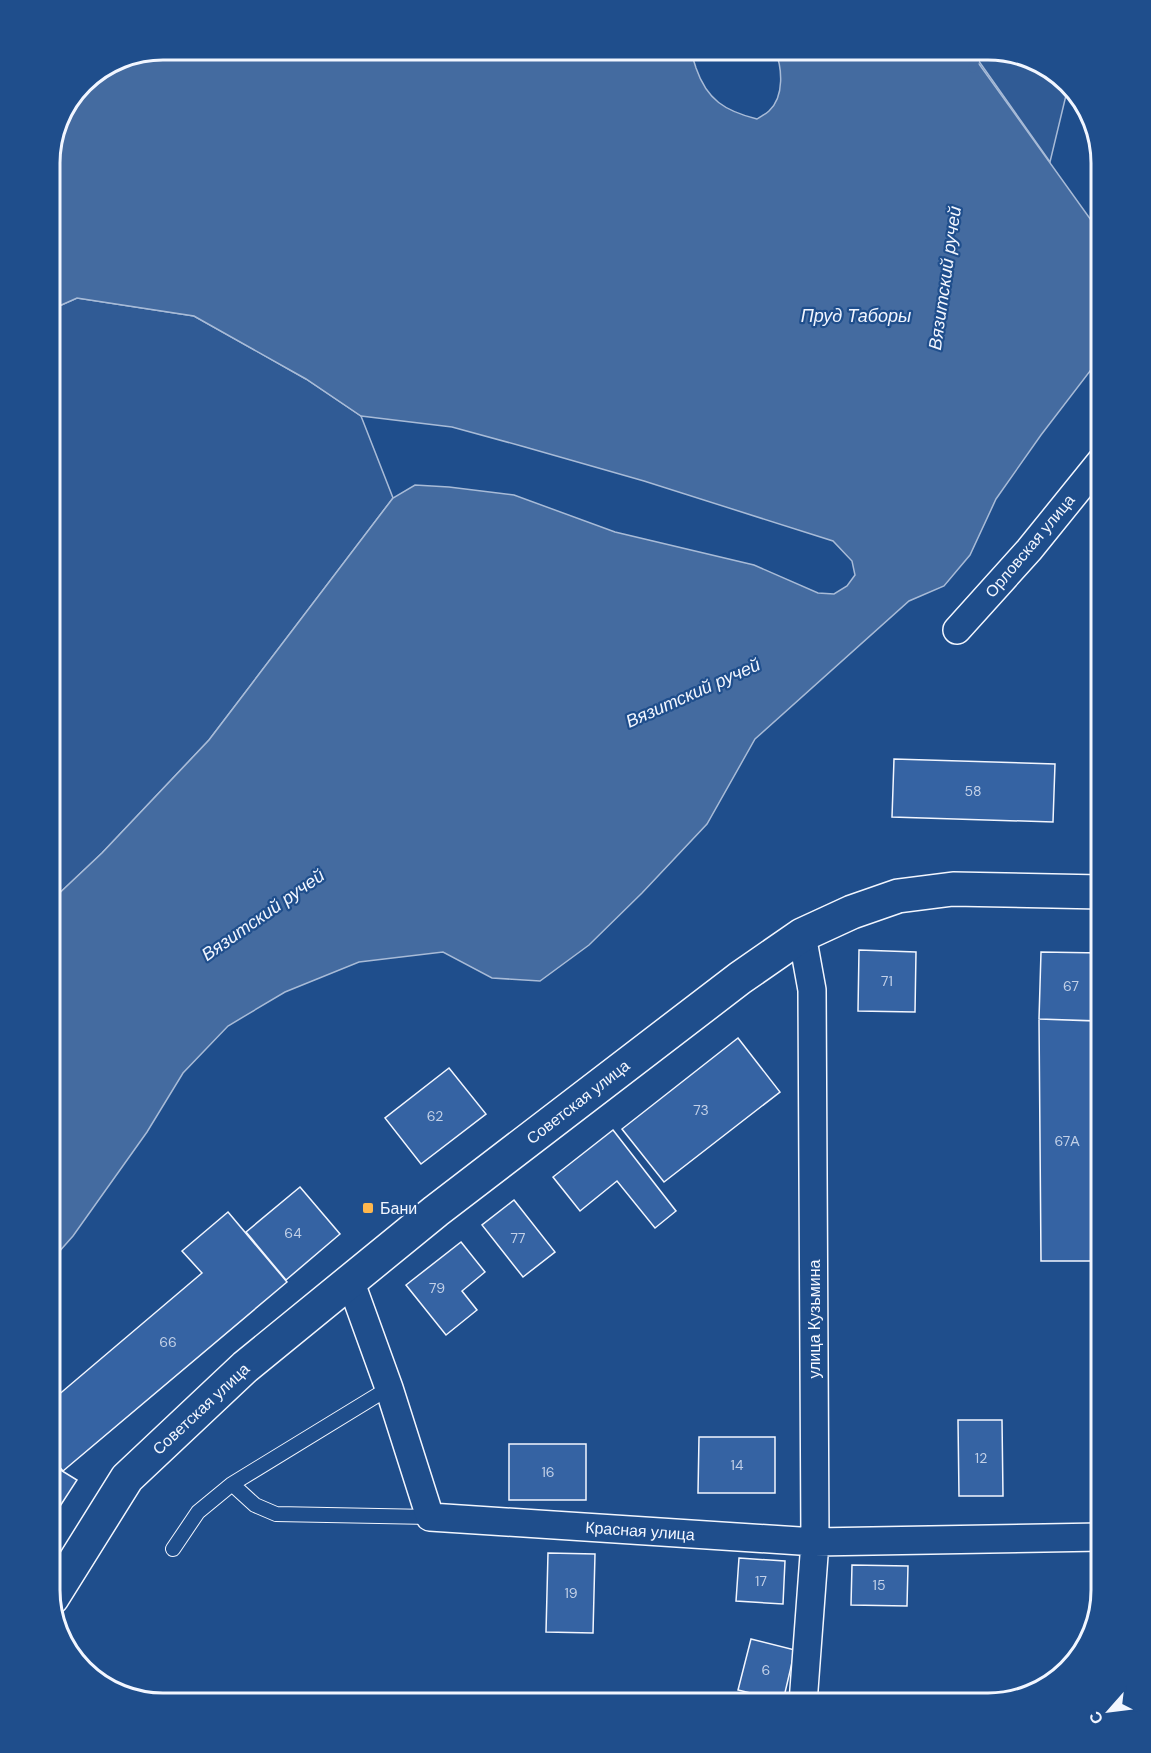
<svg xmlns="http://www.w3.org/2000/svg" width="1151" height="1753" font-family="'DM Sans',sans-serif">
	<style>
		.green { fill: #305b95; stroke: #a8bbd7; stroke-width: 1.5 }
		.water { fill: #446ba0; stroke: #a8bbd7; stroke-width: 1.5 }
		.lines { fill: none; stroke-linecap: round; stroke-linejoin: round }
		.stream { stroke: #446ba0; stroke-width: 9 }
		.building { fill: #3563a3; stroke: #f2f6ff; stroke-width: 1.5 }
		.lane-casing { stroke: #f2f6ff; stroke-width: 16 }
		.street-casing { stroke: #f2f6ff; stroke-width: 30 }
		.primary-casing { stroke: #f2f6ff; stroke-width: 36 }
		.lane { stroke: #1f4e8c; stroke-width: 14 }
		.street { stroke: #1f4e8c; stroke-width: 27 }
		.primary { stroke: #1f4e8c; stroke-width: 33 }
		.poi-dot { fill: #ffb74d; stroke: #1f4e8c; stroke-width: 2 }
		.labels { text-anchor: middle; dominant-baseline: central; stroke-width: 4.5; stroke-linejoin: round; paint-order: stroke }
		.number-label { font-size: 14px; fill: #c3d1e8 }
		.street-label { font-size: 16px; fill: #f2f6ff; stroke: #1f4e8c }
		.poi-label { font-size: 16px; fill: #f2f6ff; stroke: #1f4e8c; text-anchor: start }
		.water-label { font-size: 18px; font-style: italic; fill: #f2f6ff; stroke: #1f4e8c }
		.rim { fill: none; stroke: #f2f6ff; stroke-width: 3 }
	</style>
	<rect width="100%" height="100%" fill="#1f4e8c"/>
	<path class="green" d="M 971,50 L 995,50 L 1051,68 L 1068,87 L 1050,162 Z
		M 77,298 L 194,316 L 306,379 L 361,416 L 393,498 L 209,740 L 102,853 L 50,902 L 50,310 Z"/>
	<path class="water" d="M 163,50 L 694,50 C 691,56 694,61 696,68 C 707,100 725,111 757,119 C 761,116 766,114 769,111 C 785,96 782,67 775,50 L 969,50 L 1101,234 L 1101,348 L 1097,362 L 1041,435 L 996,499 L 970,555 L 944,586 L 909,601 L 755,739 L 707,824 L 642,893 L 589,945 L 540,981 L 492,978 L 443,952 L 359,962 L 285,992 L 228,1026 L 183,1073 L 147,1132 L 73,1236 L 50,1262 L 50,902 L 102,853 L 209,740 L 393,498 L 415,485 L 449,487 L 514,495 L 615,532 L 754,565 L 818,593 L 834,594 L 847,586 L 855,575 L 852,561 L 833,541 L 644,481 L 525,447 L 452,427 L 361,416 L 306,379 L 194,316 L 77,298 L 50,310 L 50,156 L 83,83 L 120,58 Z
		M 78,1661 L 145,1699 L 100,1685 Z"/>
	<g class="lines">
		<path class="stream" d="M 973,68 L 977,50"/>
	</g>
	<path class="building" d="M 894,759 L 1055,764 L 1053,822 L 892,817 Z
		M 859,950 L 916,952 L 915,1012 L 858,1011 Z
		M 1041,952 L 1101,953 L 1101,1021 L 1039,1019 Z
		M 1039,1019 L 1094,1021 L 1096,1261 L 1041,1261 Z
		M 738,1038 L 780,1092 L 664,1182 L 622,1129 Z
		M 449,1068 L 486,1114 L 421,1164 L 385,1118 Z
		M 613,1130 L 676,1211 L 655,1228 L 617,1181 L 580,1211 L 553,1177 Z
		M 300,1187 L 340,1234 L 286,1280 L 246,1232 Z
		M 514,1200 L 555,1252 L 523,1277 L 482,1225 Z
		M 228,1212 L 287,1282 L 63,1471 L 50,1456 L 50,1402 L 202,1273 L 182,1251 Z
		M 461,1242 L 485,1272 L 462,1291 L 477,1310 L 446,1335 L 406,1285 Z
		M 958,1420 L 1002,1420 L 1003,1496 L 959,1496 Z
		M 699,1437 L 775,1437 L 775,1493 L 698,1493 Z
		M 509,1444 L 586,1444 L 586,1500 L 509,1500 Z
		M 1098,1447 L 1101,1447 L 1101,1504 L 1096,1504 Z
		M 59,1469 L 77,1480 L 51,1520 L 50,1484 Z
		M 548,1553 L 595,1554 L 593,1633 L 546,1632 Z
		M 739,1558 L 785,1561 L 783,1604 L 736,1601 Z
		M 852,1565 L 908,1566 L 907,1606 L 851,1605 Z
		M 751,1639 L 795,1650 L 783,1701 L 738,1690 Z"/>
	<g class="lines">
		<defs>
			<path id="lane" d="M 389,1388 L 232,1484 L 255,1505 L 276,1514 L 430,1517
				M 173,1549 L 198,1512 L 232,1484"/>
			<path id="street" d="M 957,630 L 1029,550 L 1101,461
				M 802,935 L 812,990 L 815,1542 L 803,1703
				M 350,1280 L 389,1388 L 430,1517 L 815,1542 L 1101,1537"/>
			<path id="primary" d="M 52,1598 L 127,1478 L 245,1367 L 436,1211 L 740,978 L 802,935 L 852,912 L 898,896 L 953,889 L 1101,892"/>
		</defs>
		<use href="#lane" class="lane-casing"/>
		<use href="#street" class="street-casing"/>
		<use href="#primary" class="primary-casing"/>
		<use href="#lane" class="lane"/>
		<use href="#street" class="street"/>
		<use href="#primary" class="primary"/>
	</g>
	<rect class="poi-dot" x="362" y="1202" width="12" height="12" rx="3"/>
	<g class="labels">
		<g class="number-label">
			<text x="973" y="791">58</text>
			<text x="887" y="981">71</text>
			<text x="1071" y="986">67</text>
			<text x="701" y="1110">73</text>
			<text x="435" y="1116">62</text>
			<text x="1067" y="1141">67А</text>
			<text x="293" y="1233">64</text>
			<text x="518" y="1238">77</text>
			<text x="437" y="1288">79</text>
			<text x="168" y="1342">66</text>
			<text x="981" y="1458">12</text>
			<text x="737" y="1465">14</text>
			<text x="548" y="1472">16</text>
			<text x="761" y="1581">17</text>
			<text x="879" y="1585">15</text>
			<text x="571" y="1593">19</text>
			<text x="766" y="1670">6</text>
		</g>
		<g class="street-label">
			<text transform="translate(1030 546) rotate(-50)">Орловская улица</text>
			<text transform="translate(578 1102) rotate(-38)">Советская улица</text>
			<text transform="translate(814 1319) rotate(-90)">улица Кузьмина</text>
			<text transform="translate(201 1409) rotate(-43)">Советская улица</text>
			<text transform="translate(640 1531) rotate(4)">Красная улица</text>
		</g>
		<g class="poi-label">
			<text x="380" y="1208">Бани</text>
		</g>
		<g class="water-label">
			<text transform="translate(945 278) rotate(-82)">Вязитский ручей</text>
			<text x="856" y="316">Пруд Таборы</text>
			<text transform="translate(693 693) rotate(-24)">Вязитский ручей</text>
			<text transform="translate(263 915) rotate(-35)">Вязитский ручей</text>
		</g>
	</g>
	<path d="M0 0H1151V1753H0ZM163 60H988A103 103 0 0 1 1091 163V1590A103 103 0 0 1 988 1693H163A103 103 0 0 1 60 1590V163A103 103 0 0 1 163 60Z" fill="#1f4e8c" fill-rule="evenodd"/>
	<path class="rim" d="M163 60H988A103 103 0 0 1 1091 163V1590A103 103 0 0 1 988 1693H163A103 103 0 0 1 60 1590V163A103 103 0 0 1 163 60Z"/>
	<g transform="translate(1109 1711) rotate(242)" stroke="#1f4e8c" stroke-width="4.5" paint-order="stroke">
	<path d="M0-4.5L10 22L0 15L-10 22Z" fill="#f2f6ff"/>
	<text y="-9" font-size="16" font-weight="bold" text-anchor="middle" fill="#f2f6ff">С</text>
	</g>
</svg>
